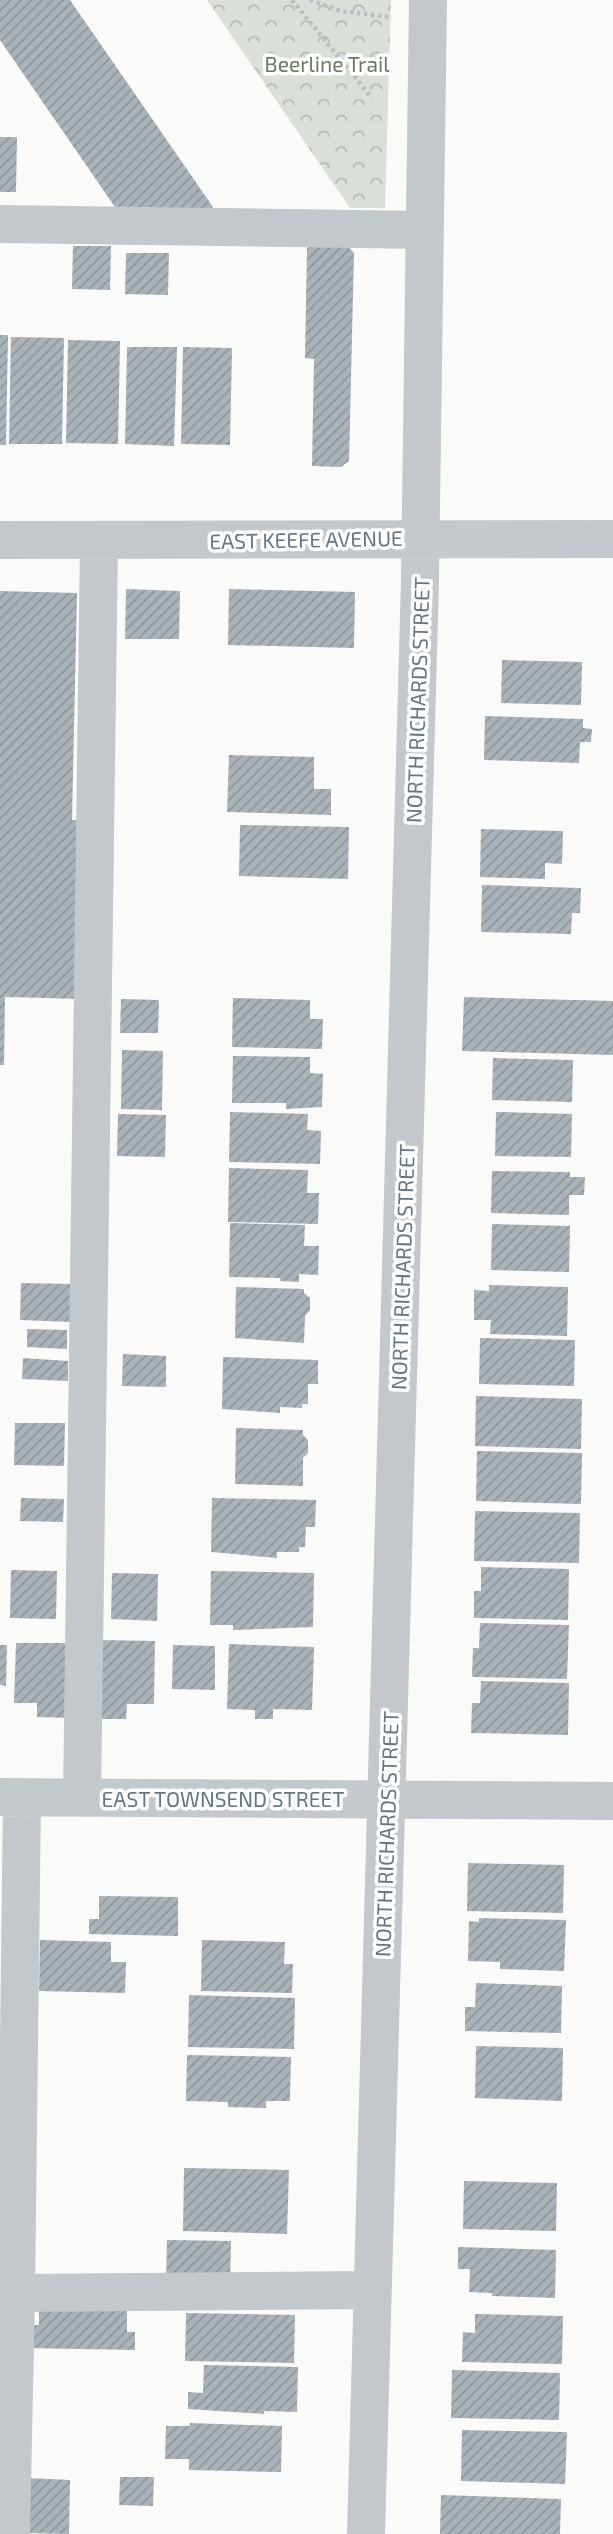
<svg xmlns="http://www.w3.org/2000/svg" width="613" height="2534" font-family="'Exo 2',sans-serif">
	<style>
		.park { fill: url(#park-crowns) }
		.building { fill: url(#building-hatch) }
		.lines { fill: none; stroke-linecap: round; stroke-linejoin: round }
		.path { stroke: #bbbfc2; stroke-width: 4.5; stroke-dasharray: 3.5 3.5; stroke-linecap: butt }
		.minor { stroke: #c3c8cc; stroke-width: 38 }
		.labels { text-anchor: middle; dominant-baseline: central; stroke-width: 7; stroke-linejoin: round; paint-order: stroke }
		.park-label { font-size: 21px; fill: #687a64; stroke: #fff }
		.street-label { font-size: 21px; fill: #657683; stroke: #fff }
	</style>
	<defs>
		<pattern id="park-crowns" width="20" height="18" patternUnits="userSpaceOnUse" patternTransform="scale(1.75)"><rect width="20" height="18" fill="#dadfd7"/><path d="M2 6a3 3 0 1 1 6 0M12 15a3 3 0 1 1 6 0" fill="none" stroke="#b4b9b4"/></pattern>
		<pattern id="building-hatch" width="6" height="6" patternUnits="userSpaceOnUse" patternTransform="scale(1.75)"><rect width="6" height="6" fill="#aab3b9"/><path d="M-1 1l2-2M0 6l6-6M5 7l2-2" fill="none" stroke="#8e969c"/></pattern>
	</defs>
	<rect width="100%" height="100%" fill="#fafaf8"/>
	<path class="park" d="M 207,0 L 391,0 L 385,208 L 350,208 Z"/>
	<path class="building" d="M 0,0 L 70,0 L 213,207 L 208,211 L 117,210 L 0,40 Z
		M 0,137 L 17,137 L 16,192 L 0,192 Z
		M 316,241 L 343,241 L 354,253 L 349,461 L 341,467 L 312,466 L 314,359 L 305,358 L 307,248 Z
		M 73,246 L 111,246 L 110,290 L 72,289 Z
		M 126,253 L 169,253 L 168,295 L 125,294 Z
		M 0,335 L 8,335 L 6,445 L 0,445 Z
		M 11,337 L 64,338 L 62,444 L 9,444 Z
		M 68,340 L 120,341 L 118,444 L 66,443 Z
		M 127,347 L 177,347 L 174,446 L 125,444 Z
		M 183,347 L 232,348 L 230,445 L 181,444 Z
		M 126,589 L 180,591 L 179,639 L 125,639 Z
		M 229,589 L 355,592 L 354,648 L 228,645 Z
		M 0,591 L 77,593 L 72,820 L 89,820 L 85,999 L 5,997 L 4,1065 L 0,1065 Z
		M 502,660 L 582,662 L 581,705 L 501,703 Z
		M 485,716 L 583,719 L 583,728 L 592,729 L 591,742 L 580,742 L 579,763 L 484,760 Z
		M 229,755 L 314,757 L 314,789 L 331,789 L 331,815 L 227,812 Z
		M 240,825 L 349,827 L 348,879 L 239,876 Z
		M 481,829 L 563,831 L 562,864 L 545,863 L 545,879 L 480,877 Z
		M 482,885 L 581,888 L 580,913 L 572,913 L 571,934 L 481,932 Z
		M 464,997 L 613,1001 L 613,1055 L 462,1051 Z
		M 233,998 L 310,1000 L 310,1019 L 323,1019 L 322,1049 L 232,1047 Z
		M 121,999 L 159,1000 L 158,1033 L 120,1033 Z
		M 122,1050 L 163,1051 L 162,1110 L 121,1109 Z
		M 233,1056 L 310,1057 L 310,1073 L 323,1074 L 322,1107 L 286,1109 L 286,1103 L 232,1103 Z
		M 493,1058 L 573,1060 L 572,1102 L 492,1100 Z
		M 230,1112 L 308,1114 L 307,1130 L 321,1131 L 320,1164 L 229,1162 Z
		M 496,1112 L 572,1114 L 571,1157 L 495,1156 Z
		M 118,1114 L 166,1115 L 165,1157 L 117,1156 Z
		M 229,1168 L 308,1170 L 307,1193 L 319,1193 L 318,1224 L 228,1222 Z
		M 492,1171 L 570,1172 L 570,1177 L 585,1177 L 584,1195 L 569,1195 L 569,1215 L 491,1213 Z
		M 230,1223 L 305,1225 L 304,1246 L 319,1246 L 318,1275 L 299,1274 L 299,1282 L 280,1281 L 280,1278 L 229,1277 Z
		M 492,1224 L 570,1226 L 569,1272 L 491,1270 Z
		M 21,1283 L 72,1284 L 71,1322 L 20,1320 Z
		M 489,1285 L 568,1287 L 567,1336 L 490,1334 L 491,1320 L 474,1320 L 474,1290 L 489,1291 Z
		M 236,1287 L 304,1289 L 304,1293 L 310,1298 L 310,1310 L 305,1316 L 304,1343 L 235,1338 Z
		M 27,1329 L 67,1330 L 67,1349 L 27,1347 Z
		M 480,1338 L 575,1340 L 574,1386 L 479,1384 Z
		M 123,1354 L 166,1356 L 166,1387 L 122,1386 Z
		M 223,1357 L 318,1360 L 318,1384 L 308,1384 L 308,1404 L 302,1404 L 302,1408 L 280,1407 L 280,1413 L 222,1409 Z
		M 23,1358 L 68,1361 L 68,1381 L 22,1379 Z
		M 476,1396 L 582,1399 L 581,1449 L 475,1446 Z
		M 15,1423 L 65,1423 L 64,1466 L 14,1465 Z
		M 236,1428 L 303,1430 L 303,1435 L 308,1440 L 308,1453 L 303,1458 L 303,1486 L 235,1484 Z
		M 477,1451 L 582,1453 L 581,1504 L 476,1501 Z
		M 21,1498 L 64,1499 L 63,1522 L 20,1521 Z
		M 212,1498 L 316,1500 L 315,1527 L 306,1527 L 305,1547 L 299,1547 L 299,1552 L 277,1552 L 277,1558 L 211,1552 Z
		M 475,1511 L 580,1513 L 579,1563 L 474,1561 Z
		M 481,1567 L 569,1569 L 568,1620 L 474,1618 L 474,1591 L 481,1591 Z
		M 11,1570 L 57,1571 L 56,1619 L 10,1618 Z
		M 211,1571 L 314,1573 L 313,1627 L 233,1630 L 233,1625 L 210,1625 Z
		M 112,1573 L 158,1574 L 157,1621 L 111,1619 Z
		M 480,1623 L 569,1625 L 567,1679 L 472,1677 L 473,1648 L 479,1648 Z
		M 97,1640 L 155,1641 L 154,1704 L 127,1704 L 126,1719 L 96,1719 Z
		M 16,1643 L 71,1643 L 68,1718 L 37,1717 L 37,1703 L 14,1703 Z
		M 229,1644 L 314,1647 L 312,1710 L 273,1709 L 273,1719 L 255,1719 L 255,1710 L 227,1709 Z
		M 0,1645 L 7,1645 L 6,1686 L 0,1685 Z
		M 173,1645 L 215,1646 L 215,1690 L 172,1689 Z
		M 481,1681 L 569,1683 L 568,1735 L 471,1733 L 472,1703 L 480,1703 Z
		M 468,1863 L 564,1865 L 563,1913 L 467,1911 Z
		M 99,1896 L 178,1897 L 178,1936 L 89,1934 L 89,1919 L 99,1919 Z
		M 479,1918 L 566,1920 L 564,1971 L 500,1969 L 500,1962 L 468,1961 L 469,1921 L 479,1922 Z
		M 40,1940 L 111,1942 L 111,1962 L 126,1962 L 125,1993 L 39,1991 Z
		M 202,1940 L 285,1942 L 284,1964 L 293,1964 L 292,1993 L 201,1991 Z
		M 476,1983 L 562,1986 L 561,2033 L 465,2031 L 465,2007 L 475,2007 Z
		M 189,1995 L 295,1998 L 294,2049 L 188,2047 Z
		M 476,2046 L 563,2048 L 562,2101 L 475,2098 Z
		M 187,2055 L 291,2057 L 290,2101 L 266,2101 L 266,2108 L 228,2107 L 228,2102 L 186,2101 Z
		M 184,2168 L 289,2170 L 287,2234 L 183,2231 Z
		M 464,2181 L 557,2183 L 556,2231 L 463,2229 Z
		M 167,2240 L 231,2241 L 230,2282 L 166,2281 Z
		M 458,2247 L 556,2250 L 555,2298 L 492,2296 L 492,2293 L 469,2292 L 470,2269 L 458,2269 Z
		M 39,2307 L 127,2310 L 127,2332 L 135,2332 L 135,2350 L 25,2348 L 26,2325 L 39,2325 Z
		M 186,2313 L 295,2315 L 294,2363 L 185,2361 Z
		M 475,2314 L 563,2316 L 562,2364 L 462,2362 L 463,2332 L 475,2333 Z
		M 204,2365 L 298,2367 L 297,2412 L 264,2411 L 264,2414 L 188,2409 L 188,2392 L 203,2393 Z
		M 452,2370 L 560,2373 L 559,2420 L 451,2418 Z
		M 190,2423 L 282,2426 L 281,2472 L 189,2470 L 189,2459 L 165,2459 L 166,2426 L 190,2426 Z
		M 462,2430 L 567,2432 L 565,2484 L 461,2481 Z
		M 120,2477 L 154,2477 L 153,2506 L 119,2505 Z
		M 28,2478 L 70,2480 L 69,2534 L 27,2533 Z
		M 441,2495 L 561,2499 L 560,2534 L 440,2534 Z"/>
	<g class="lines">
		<path class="path" d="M 292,0 L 372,98
			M 310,0 L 341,11 L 389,17"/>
		<path class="minor" d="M 0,224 L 424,230
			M 0,540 L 613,539
			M 0,1797 L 613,1801
			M 22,1797 L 16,2293 L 372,2290
			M 82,1798 L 99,542
			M 11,2534 L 16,2293
			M 366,2534 L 420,580 L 428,0"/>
	</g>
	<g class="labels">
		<g class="park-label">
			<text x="327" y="63">Beerline Trail</text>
		</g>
		<g class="street-label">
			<text transform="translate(306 539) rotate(-1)">EAST KEEFE AVENUE</text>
			<text transform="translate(417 700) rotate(-88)">NORTH RICHARDS STREET</text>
			<text transform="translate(402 1267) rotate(-88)">NORTH RICHARDS STREET</text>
			<text x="223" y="1798">EAST TOWNSEND STREET</text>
			<text transform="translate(386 1834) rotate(-88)">NORTH RICHARDS STREET</text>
		</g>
	</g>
</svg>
